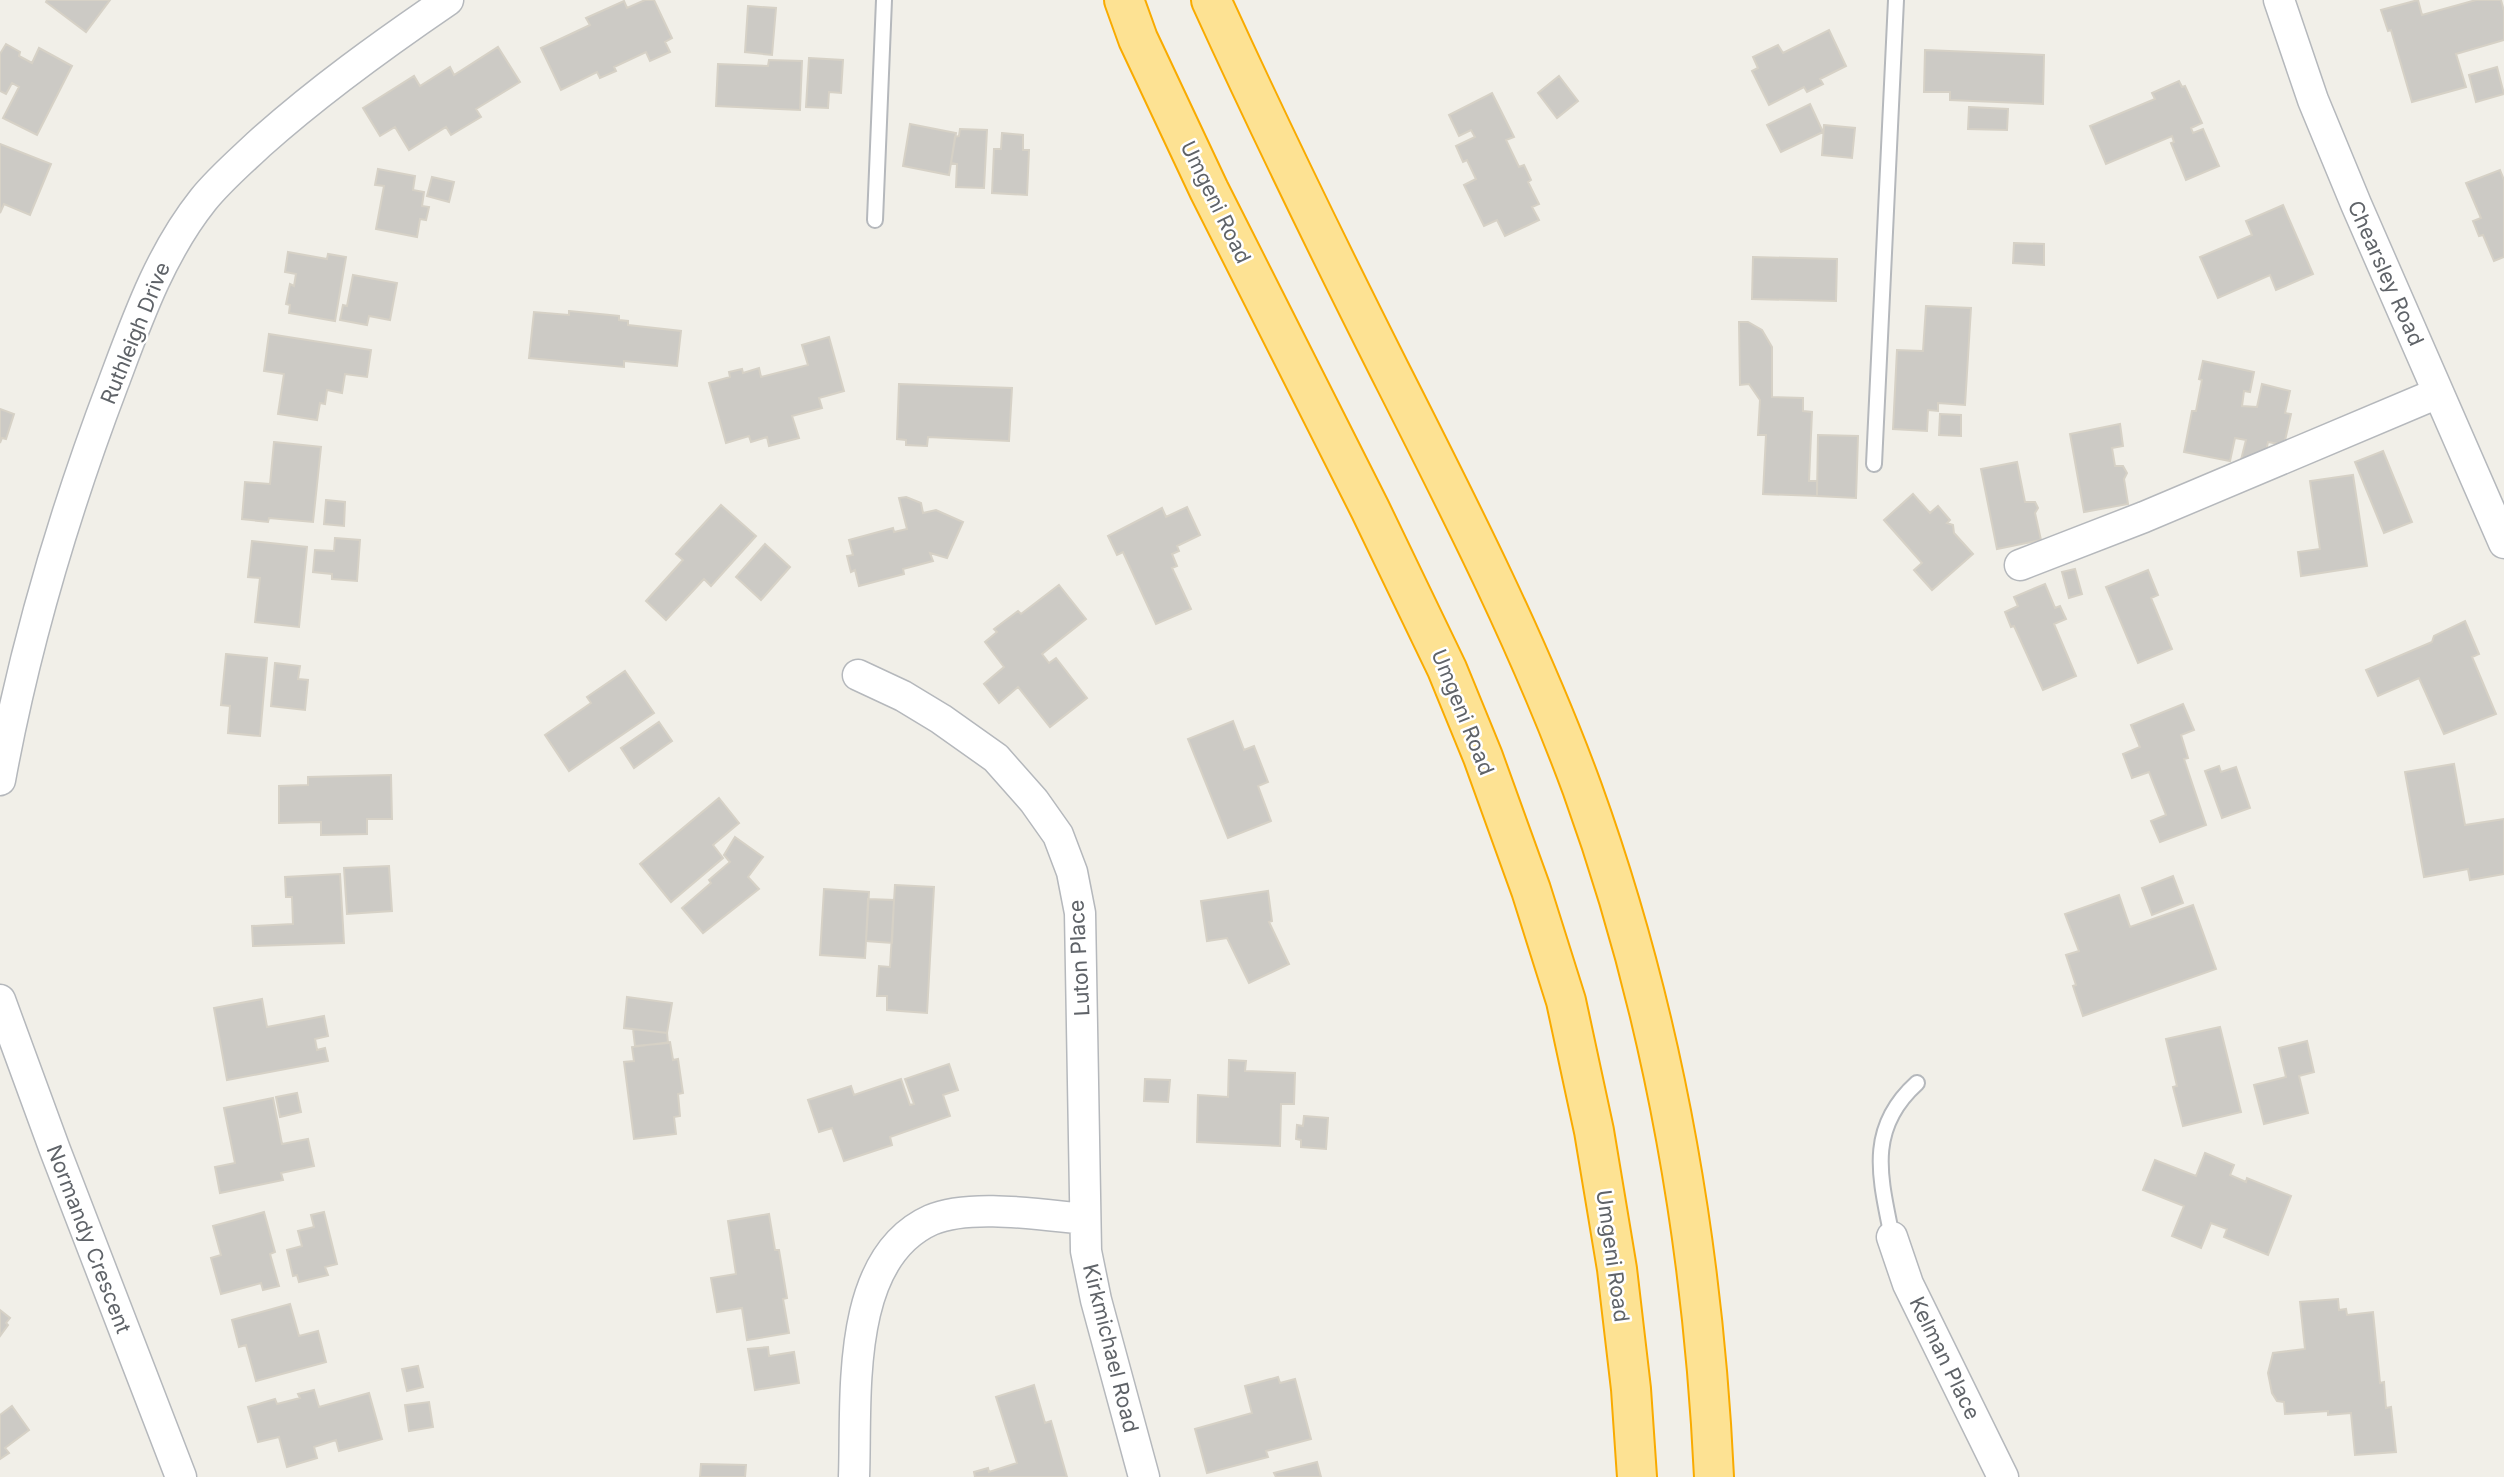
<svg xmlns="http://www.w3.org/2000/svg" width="2504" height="1477" font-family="Inter,sans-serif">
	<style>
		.building { fill: #cccac5; stroke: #d6d1c6; stroke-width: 2 }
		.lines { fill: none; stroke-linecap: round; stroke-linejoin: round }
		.lane-casing { stroke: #b5b8bc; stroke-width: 18 }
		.street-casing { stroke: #b5b8bc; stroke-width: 33 }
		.highway-casing { stroke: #f9ab00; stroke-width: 42 }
		.lane { stroke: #fff; stroke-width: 14 }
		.street { stroke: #fff; stroke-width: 30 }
		.highway { stroke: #fde293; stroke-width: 38 }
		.labels { text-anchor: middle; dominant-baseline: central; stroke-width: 5; stroke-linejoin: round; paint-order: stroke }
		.street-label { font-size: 21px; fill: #5f6368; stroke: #fff }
	</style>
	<rect width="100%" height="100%" fill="#f1efe8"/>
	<path class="building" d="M 47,0 L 110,0 L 86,32 L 46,2 Z
		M 645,0 L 654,0 L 672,38 L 665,42 L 670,52 L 650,61 L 646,52 L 614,67 L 616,71 L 600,78 L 597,72 L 561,90 L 541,48 L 590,25 L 586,18 L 624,1 L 627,8 Z
		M 2418,0 L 2422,15 L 2476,0 L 2501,0 L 2504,11 L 2504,40 L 2456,54 L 2466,87 L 2412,102 L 2391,30 L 2388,31 L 2381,10 Z
		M 748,6 L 776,8 L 772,55 L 745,52 Z
		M 1829,30 L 1846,66 L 1820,79 L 1823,84 L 1807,92 L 1804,87 L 1769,105 L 1752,71 L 1758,68 L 1753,57 L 1778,45 L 1783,53 Z
		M 6,44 L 20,52 L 19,56 L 32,63 L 39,48 L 72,66 L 37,135 L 3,118 L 19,87 L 12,83 L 6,94 L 0,91 L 0,54 Z
		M 498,47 L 520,82 L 476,109 L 481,117 L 451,135 L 446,127 L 409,150 L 395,127 L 380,136 L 363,108 L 414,76 L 420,86 L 450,67 L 454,75 Z
		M 1925,50 L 2044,55 L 2043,104 L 1950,100 L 1950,92 L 1924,92 Z
		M 809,58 L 843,60 L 841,93 L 829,92 L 828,108 L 806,107 Z
		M 769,60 L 802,61 L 800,110 L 716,106 L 718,64 L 768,66 Z
		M 2497,67 L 2504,94 L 2476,102 L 2469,75 Z
		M 1559,76 L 1578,101 L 1557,118 L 1538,93 Z
		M 2179,81 L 2182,87 L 2185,86 L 2202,123 L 2191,128 L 2193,133 L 2203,129 L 2219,166 L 2186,180 L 2171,143 L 2174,142 L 2172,136 L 2106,164 L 2090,126 L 2155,99 L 2152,93 Z
		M 1492,93 L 1514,137 L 1506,140 L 1519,167 L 1524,165 L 1531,180 L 1528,182 L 1539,204 L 1532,207 L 1539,220 L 1505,236 L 1497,220 L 1484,226 L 1464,185 L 1476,179 L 1467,160 L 1463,162 L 1456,146 L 1475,137 L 1471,130 L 1459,136 L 1449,115 Z
		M 1810,104 L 1823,132 L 1781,152 L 1767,125 Z
		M 1969,107 L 2008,109 L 2007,130 L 1968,129 Z
		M 910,124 L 956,133 L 949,175 L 903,166 Z
		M 1824,125 L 1855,128 L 1852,158 L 1822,155 Z
		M 960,129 L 987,130 L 984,188 L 956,187 L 957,164 L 951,163 L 955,137 L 959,136 Z
		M 1002,133 L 1023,135 L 1023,150 L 1029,150 L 1027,195 L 992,193 L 994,149 L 1001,149 Z
		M 0,144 L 51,164 L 30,215 L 4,204 L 0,213 Z
		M 378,169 L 415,176 L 413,190 L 424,192 L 422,206 L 429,207 L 426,220 L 420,219 L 417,237 L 376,229 L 384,186 L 375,185 Z
		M 2500,170 L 2504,180 L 2504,257 L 2494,261 L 2483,235 L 2479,236 L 2473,221 L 2481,218 L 2466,183 Z
		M 432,177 L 454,182 L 449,202 L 427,196 Z
		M 2283,205 L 2313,274 L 2276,290 L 2270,275 L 2218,298 L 2200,257 L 2252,235 L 2246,221 Z
		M 2014,243 L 2044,244 L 2044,265 L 2013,263 Z
		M 288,252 L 327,259 L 328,254 L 346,257 L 335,321 L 289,313 L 290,305 L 286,304 L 290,284 L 294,286 L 296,274 L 285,272 Z
		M 1753,257 L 1837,259 L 1836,301 L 1752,299 Z
		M 353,275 L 397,283 L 390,320 L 369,316 L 367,325 L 340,320 L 343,305 L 347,306 Z
		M 1926,306 L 1971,308 L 1965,405 L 1938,403 L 1938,411 L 1928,410 L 1927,431 L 1893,429 L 1897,350 L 1923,351 Z
		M 569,311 L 619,316 L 619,320 L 628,321 L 628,325 L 681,331 L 677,366 L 624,361 L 624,367 L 529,358 L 534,312 L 569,315 Z
		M 1739,322 L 1748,322 L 1762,330 L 1772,347 L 1772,397 L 1803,398 L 1803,411 L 1812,412 L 1809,481 L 1817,481 L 1817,496 L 1763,494 L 1766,435 L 1758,435 L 1760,400 L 1749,384 L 1740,385 Z
		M 269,334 L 371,350 L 367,377 L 345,374 L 342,393 L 327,390 L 325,404 L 320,403 L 317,420 L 278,414 L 284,374 L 264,371 Z
		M 829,337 L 844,391 L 819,398 L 822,408 L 792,416 L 799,438 L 769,446 L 767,437 L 751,442 L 749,436 L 726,443 L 709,383 L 730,377 L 729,372 L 742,369 L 743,373 L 759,368 L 761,377 L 808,365 L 802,345 Z
		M 2203,361 L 2254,372 L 2250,392 L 2244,391 L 2242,406 L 2257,407 L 2262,384 L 2290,391 L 2285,413 L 2291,414 L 2284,445 L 2268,442 L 2263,465 L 2241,460 L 2246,440 L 2235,438 L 2230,461 L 2184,452 L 2192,411 L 2196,411 L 2202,380 L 2199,379 Z
		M 899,384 L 1012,388 L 1009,441 L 928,437 L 927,446 L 906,445 L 906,440 L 897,439 Z
		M 0,409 L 14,414 L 6,439 L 2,438 L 0,443 Z
		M 1940,414 L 1961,415 L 1961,436 L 1939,435 Z
		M 2120,424 L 2123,446 L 2112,448 L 2115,466 L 2123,466 L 2127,473 L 2124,479 L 2128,504 L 2084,512 L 2070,434 Z
		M 1818,435 L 1858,436 L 1856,498 L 1817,496 Z
		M 274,442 L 321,447 L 313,522 L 269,518 L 268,522 L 242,519 L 245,482 L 270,484 Z
		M 2383,451 L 2412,522 L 2384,533 L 2355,462 Z
		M 2017,462 L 2025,502 L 2035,502 L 2038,508 L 2035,513 L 2041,540 L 1997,549 L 1981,469 Z
		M 2353,475 L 2367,566 L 2301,576 L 2298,552 L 2320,549 L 2310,481 Z
		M 1913,494 L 1930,513 L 1938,506 L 1950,520 L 1947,523 L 1953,525 L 1954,533 L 1973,554 L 1932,590 L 1914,570 L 1922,563 L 1884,520 Z
		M 906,497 L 921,503 L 923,513 L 936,510 L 963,522 L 947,558 L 930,553 L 933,561 L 903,569 L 904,574 L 859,586 L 855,570 L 851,572 L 847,556 L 853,555 L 849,540 L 893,528 L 894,532 L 907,529 L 899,498 Z
		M 326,500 L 345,502 L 344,526 L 324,524 Z
		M 721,505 L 756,536 L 711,586 L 704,579 L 666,620 L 646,601 L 683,560 L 676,554 Z
		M 1187,507 L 1200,535 L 1177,546 L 1179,551 L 1172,554 L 1177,566 L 1172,568 L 1191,609 L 1156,624 L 1123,552 L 1117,555 L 1108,536 L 1162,508 L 1166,517 Z
		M 335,538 L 360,540 L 357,581 L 332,579 L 332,574 L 313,572 L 315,550 L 334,551 Z
		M 252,541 L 307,547 L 299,627 L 255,622 L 260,578 L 248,577 Z
		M 765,544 L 790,567 L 761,600 L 736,577 Z
		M 2075,569 L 2082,594 L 2069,598 L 2062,572 Z
		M 2148,570 L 2158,595 L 2151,598 L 2172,649 L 2138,663 L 2106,587 Z
		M 2045,584 L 2055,608 L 2060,606 L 2066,619 L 2054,624 L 2076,676 L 2043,690 L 2014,626 L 2011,627 L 2005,612 L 2018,606 L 2014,597 Z
		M 1059,585 L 1086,619 L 1042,654 L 1049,663 L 1056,658 L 1087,698 L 1050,727 L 1018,687 L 999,703 L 984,684 L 1004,667 L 985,642 L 997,632 L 994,629 L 1018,611 L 1021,614 Z
		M 2465,621 L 2479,654 L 2472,657 L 2496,714 L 2444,734 L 2419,678 L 2378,696 L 2366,670 L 2432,642 L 2434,636 Z
		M 226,654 L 267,658 L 260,736 L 228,733 L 230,706 L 221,705 Z
		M 275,663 L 300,666 L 298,679 L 308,680 L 305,710 L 271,706 Z
		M 625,671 L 654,713 L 569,771 L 545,735 L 591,703 L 587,697 Z
		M 2183,704 L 2194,730 L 2181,735 L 2188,758 L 2184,759 L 2206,825 L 2160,842 L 2151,821 L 2166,815 L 2149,772 L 2132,778 L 2123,754 L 2140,747 L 2131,725 Z
		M 1233,721 L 1244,750 L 1254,746 L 1268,782 L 1258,786 L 1271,821 L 1228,838 L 1188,739 Z
		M 659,722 L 672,741 L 634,768 L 621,748 Z
		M 2454,764 L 2465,825 L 2504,819 L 2504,874 L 2470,880 L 2468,869 L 2424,877 L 2405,772 Z
		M 2219,766 L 2221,772 L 2236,767 L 2250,808 L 2222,818 L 2205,771 Z
		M 391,775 L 392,819 L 367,819 L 367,834 L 321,835 L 321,822 L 279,823 L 279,786 L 308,785 L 308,777 Z
		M 719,798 L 739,823 L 713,845 L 723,858 L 671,902 L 640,864 Z
		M 735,837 L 763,857 L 748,877 L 759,889 L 703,933 L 682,908 L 711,883 L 709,880 L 730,862 L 724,855 Z
		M 389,866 L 392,911 L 347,914 L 344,868 Z
		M 340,874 L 344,943 L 253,946 L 252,926 L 293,924 L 292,897 L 286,897 L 285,877 Z
		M 2173,876 L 2183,903 L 2152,915 L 2142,888 Z
		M 895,885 L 934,887 L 927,1013 L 887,1010 L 887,996 L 877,996 L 879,966 L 890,967 Z
		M 824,889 L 869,892 L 865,958 L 820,955 Z
		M 1268,891 L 1272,921 L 1269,922 L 1289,964 L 1249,983 L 1227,938 L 1207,941 L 1201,901 Z
		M 2119,895 L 2130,927 L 2193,905 L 2216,969 L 2083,1016 L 2073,986 L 2076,985 L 2066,955 L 2079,951 L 2065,914 Z
		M 868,899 L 894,900 L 892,943 L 866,941 Z
		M 627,997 L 672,1003 L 667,1033 L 624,1028 Z
		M 262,999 L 267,1027 L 324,1016 L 328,1036 L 315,1039 L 317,1050 L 325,1048 L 328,1061 L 227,1080 L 214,1008 Z
		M 2220,1027 L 2241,1112 L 2183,1126 L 2173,1087 L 2177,1086 L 2166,1039 Z
		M 633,1029 L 667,1033 L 668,1043 L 635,1046 Z
		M 2307,1041 L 2314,1072 L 2299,1076 L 2308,1113 L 2264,1124 L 2254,1085 L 2286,1077 L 2279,1048 Z
		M 670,1042 L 673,1060 L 678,1059 L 683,1093 L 678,1094 L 680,1116 L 674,1117 L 676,1134 L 634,1139 L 624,1062 L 634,1061 L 632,1047 Z
		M 1229,1060 L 1246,1061 L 1245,1071 L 1295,1073 L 1294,1104 L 1281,1104 L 1280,1146 L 1197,1142 L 1198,1095 L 1228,1097 Z
		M 949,1064 L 958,1090 L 943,1095 L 950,1116 L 890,1137 L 892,1145 L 844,1161 L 832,1128 L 819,1132 L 808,1100 L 851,1086 L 854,1095 L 901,1079 L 910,1105 L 914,1104 L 905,1079 Z
		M 1145,1079 L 1170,1080 L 1168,1102 L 1144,1101 Z
		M 297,1093 L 301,1112 L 280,1117 L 276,1097 Z
		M 273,1098 L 282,1144 L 308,1139 L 314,1166 L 281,1173 L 283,1180 L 220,1193 L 215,1167 L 235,1163 L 224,1108 Z
		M 1304,1116 L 1328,1118 L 1326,1149 L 1301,1147 L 1301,1140 L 1296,1139 L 1297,1125 L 1303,1126 Z
		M 2205,1153 L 2234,1165 L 2230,1175 L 2246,1182 L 2247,1178 L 2291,1196 L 2268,1255 L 2224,1237 L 2227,1229 L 2211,1223 L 2201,1248 L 2172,1236 L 2184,1206 L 2143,1190 L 2155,1160 L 2196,1176 Z
		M 264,1212 L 275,1252 L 270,1254 L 279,1286 L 263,1290 L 261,1283 L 221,1294 L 211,1258 L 221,1255 L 213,1226 Z
		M 324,1212 L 337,1264 L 325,1267 L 328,1275 L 299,1282 L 297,1275 L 293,1276 L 287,1250 L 302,1246 L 298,1231 L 314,1227 L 311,1215 Z
		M 769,1214 L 775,1250 L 779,1250 L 787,1298 L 783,1299 L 789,1333 L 747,1340 L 742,1308 L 717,1312 L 711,1278 L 736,1274 L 728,1221 Z
		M 2338,1299 L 2339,1310 L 2346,1309 L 2347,1315 L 2373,1312 L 2380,1383 L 2384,1382 L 2386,1408 L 2391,1407 L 2396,1452 L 2355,1455 L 2351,1413 L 2328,1415 L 2328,1411 L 2285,1414 L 2284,1402 L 2277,1401 L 2272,1393 L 2268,1373 L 2273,1353 L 2305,1349 L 2300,1302 Z
		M 290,1304 L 299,1336 L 318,1331 L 326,1362 L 256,1381 L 246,1345 L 239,1347 L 232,1320 Z
		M 0,1310 L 10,1318 L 6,1323 L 8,1325 L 0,1336 Z
		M 768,1347 L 769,1356 L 794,1352 L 799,1383 L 755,1390 L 748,1349 Z
		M 418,1366 L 423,1387 L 407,1391 L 402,1369 Z
		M 1278,1377 L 1280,1383 L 1295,1379 L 1311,1439 L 1266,1451 L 1268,1457 L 1207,1473 L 1195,1429 L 1252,1413 L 1245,1386 Z
		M 1034,1385 L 1045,1423 L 1051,1421 L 1067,1477 L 975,1477 L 974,1472 L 988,1468 L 989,1472 L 1017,1463 L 996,1397 Z
		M 314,1390 L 319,1407 L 369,1393 L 382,1439 L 339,1451 L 336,1440 L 314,1447 L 317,1458 L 287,1467 L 279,1437 L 258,1442 L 248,1407 L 275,1399 L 277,1404 L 300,1398 L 298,1394 Z
		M 429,1402 L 433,1427 L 409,1431 L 405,1405 Z
		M 12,1406 L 29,1430 L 5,1448 L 9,1453 L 0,1459 L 0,1415 Z
		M 1317,1462 L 1321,1477 L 1276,1477 L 1274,1473 Z
		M 701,1464 L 746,1465 L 745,1477 L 700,1477 Z"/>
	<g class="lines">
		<defs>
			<path id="lane" d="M 875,220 L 884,0
				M 1874,464 L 1896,0
				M 1892,1237 C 1880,1177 1866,1129 1917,1083"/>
			<path id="street" d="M 2279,0 L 2313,100 L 2356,204 L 2504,543
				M 2020,565 L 2144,517 L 2438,393
				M 858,675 L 903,696 L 941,719 L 996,758 L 1034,801 L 1058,835 L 1072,872 L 1080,913 L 1086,1251 L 1096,1300 L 1144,1477
				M 0,780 C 25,644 64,513 113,384 C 137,320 160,254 203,200 C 219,180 240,162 259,144 C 318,91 382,45 448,0
				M 0,1000 L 55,1150 L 181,1477
				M 1892,1237 L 1908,1284 L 2003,1477
				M 854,1477 C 857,1398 844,1259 931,1220 C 970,1203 1042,1215 1085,1219"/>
			<path id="highway" d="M 1124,0 L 1138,39 L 1209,190 L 1370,509 L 1447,669 L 1483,757 L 1531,890 L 1566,1001 L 1594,1131 L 1617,1269 L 1631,1389 L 1637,1477
				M 1211,0 C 1268,125 1328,248 1390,371 C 1459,507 1529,644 1582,788 C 1662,1009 1703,1242 1714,1477"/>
		</defs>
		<use href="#lane" class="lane-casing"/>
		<use href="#street" class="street-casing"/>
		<use href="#highway" class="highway-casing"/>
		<use href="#lane" class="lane"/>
		<use href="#street" class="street"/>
		<use href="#highway" class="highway"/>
	</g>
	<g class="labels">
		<g class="street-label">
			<text transform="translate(1216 202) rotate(64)">Umgeni Road</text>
			<text transform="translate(2386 273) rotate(66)">Chearsley Road</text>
			<text transform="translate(135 333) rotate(-68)">Ruthleigh Drive</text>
			<text transform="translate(1463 712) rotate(68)">Umgeni Road</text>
			<text transform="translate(1079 958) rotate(-93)">Luton Place</text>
			<text transform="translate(89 1239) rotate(69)">Normandy Crescent</text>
			<text transform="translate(1613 1256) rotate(82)">Umgeni Road</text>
			<text transform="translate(1111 1348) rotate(76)">Kirkmichael Road</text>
			<text transform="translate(1945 1358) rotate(64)">Kelman Place</text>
		</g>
	</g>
</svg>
